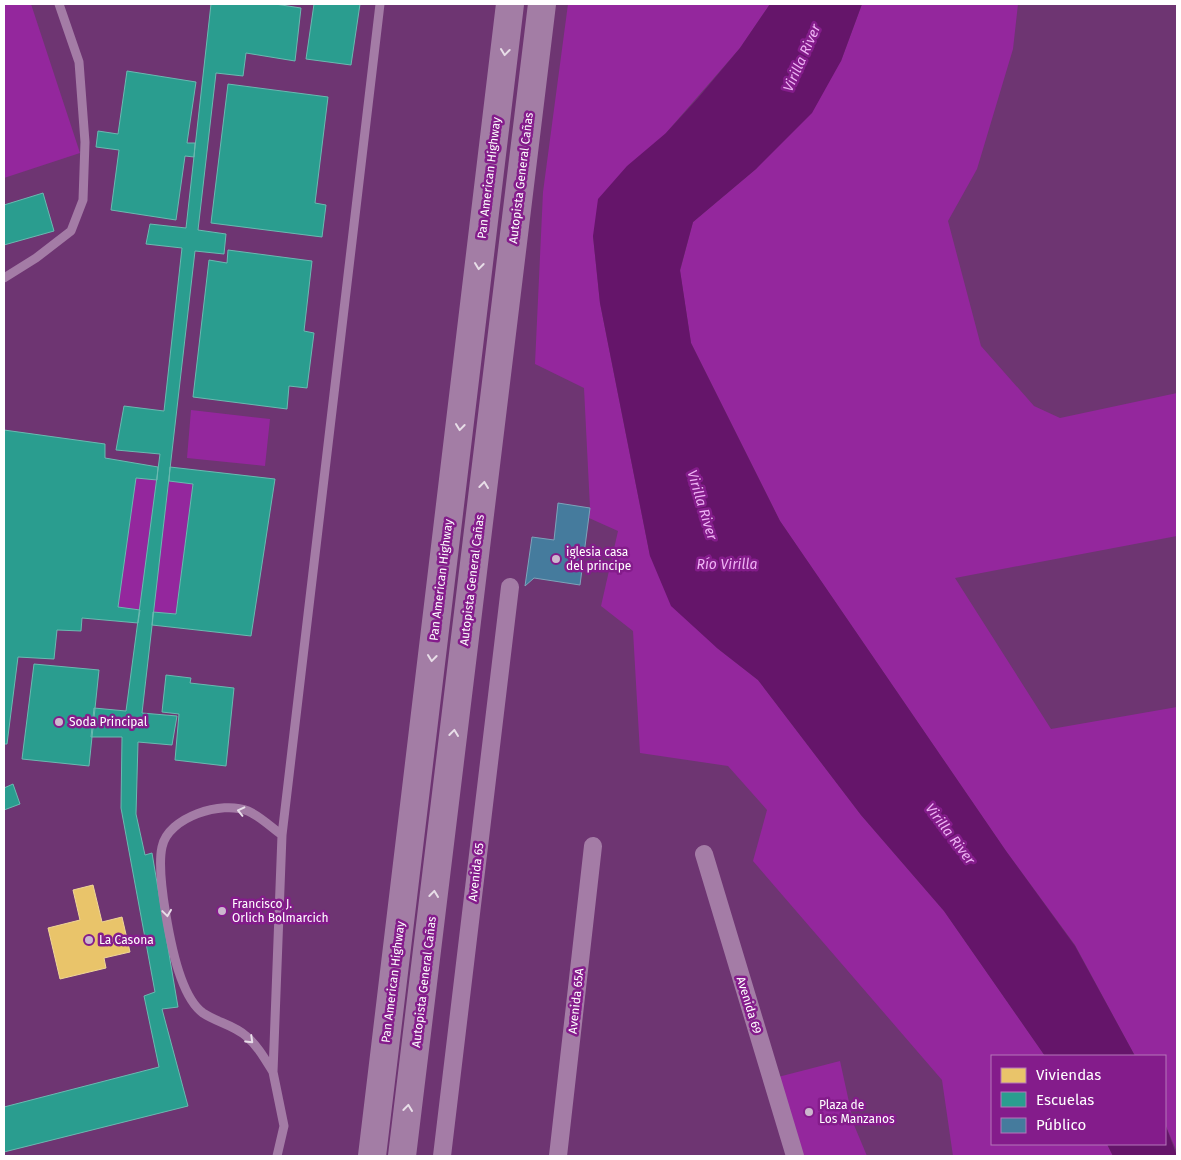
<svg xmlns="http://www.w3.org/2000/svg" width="1181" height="1160" font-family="'Fira Sans',sans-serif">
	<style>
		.green { fill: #94279d }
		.water { fill: #65156a }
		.homes { fill: #e9c46a; stroke: #f0d697 }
		.schools { fill: #2a9d8f; stroke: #6abab1 }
		.public { fill: #457b9d; stroke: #7da3ba }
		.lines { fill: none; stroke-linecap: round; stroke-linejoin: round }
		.lane { stroke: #a47ca6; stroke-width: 9 }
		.street { stroke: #a47ca6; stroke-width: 18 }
		.highway { stroke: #a37da5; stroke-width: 28 }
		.oneway { stroke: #e8dee8 }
		.oneway2 { stroke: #e8dee9 }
		.poi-dot { fill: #ccb8ce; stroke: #841c8b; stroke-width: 2 }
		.labels { text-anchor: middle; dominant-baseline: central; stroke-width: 5; stroke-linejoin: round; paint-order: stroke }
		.street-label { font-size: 12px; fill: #fff; stroke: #841c8b }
		.poi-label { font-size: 12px; fill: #fff; stroke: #841c8b; text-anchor: start }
		.water-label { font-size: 14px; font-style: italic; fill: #eeb3f4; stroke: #841c8b }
	</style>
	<rect width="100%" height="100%" fill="#6e3572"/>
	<path class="green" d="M 4,4 L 31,4 L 80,153 L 4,178 Z
		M 568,4 L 770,4 L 740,48 L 666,133 L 593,236 L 600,303 L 650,556 L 717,648 L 758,680 L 861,815 L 944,911 L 1045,1056 L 992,1056 L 992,1144 L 1107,1144 L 1113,1156 L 953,1156 L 942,1080 L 753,861 L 767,810 L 728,766 L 640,753 L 633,631 L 601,606 L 618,531 L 589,518 L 590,508 L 584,388 L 535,364 L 543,192 Z
		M 862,4 L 1018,4 L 1013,49 L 977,169 L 948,221 L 981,346 L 1034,406 L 1060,418 L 1177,393 L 1177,536 L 955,578 L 1051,729 L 1177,707 L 1177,1152 L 1165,1124 L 1165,1056 L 1135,1056 L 1075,945 L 1006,851 L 780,521 L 691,343 L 680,271 L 693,222 L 756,169 L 841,61 Z
		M 191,410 L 270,419 L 265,466 L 187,458 Z
		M 136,478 L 157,480 L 140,610 L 118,607 Z
		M 169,481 L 193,484 L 176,614 L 153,612 Z
		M 840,1061 L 854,1125 L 867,1156 L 802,1156 L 778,1077 Z"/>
	<path class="water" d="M 770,4 L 862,4 L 841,61 L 812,113 L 756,169 L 693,222 L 680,270 L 691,343 L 780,521 L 1006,851 L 1075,946 L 1135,1056 L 1045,1056 L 944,911 L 861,815 L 758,680 L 717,648 L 671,606 L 650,556 L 600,303 L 593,236 L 598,199 L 627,166 L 666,133 L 698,98 L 740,48 Z
		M 1165,1124 L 1177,1156 L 1113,1156 L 1107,1144 L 1165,1144 Z"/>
	<path class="homes" d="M 93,885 L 102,922 L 122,917 L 130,952 L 104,958 L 106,968 L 60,979 L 48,928 L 80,920 L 73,890 Z"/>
	<path class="schools" d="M 211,4 L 275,4 L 301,8 L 295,61 L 246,53 L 243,76 L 216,73 L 198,230 L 226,234 L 224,254 L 195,251 L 142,713 L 177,716 L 172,745 L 138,742 L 136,814 L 145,855 L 152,853 L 178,1007 L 162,1009 L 188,1106 L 4,1152 L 4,1107 L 159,1067 L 144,996 L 155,992 L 121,808 L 122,737 L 91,737 L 94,708 L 126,711 L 160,454 L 116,450 L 124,406 L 164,411 L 182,248 L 146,244 L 150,224 L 186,228 Z
		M 314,4 L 360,4 L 351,65 L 306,59 Z
		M 127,71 L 196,82 L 187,143 L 195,143 L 194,157 L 185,156 L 176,220 L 111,210 L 119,150 L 96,147 L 98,131 L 118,134 Z
		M 228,84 L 328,97 L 315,203 L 326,205 L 322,237 L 211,223 Z
		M 43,193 L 54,231 L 4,245 L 4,205 Z
		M 228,250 L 312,261 L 304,331 L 314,333 L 307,388 L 289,386 L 287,409 L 193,397 L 209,260 L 227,263 Z
		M 4,430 L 105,444 L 105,458 L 158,467 L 157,480 L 136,478 L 118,607 L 140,610 L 138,623 L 82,618 L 81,631 L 57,630 L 54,659 L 18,657 L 7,744 L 4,744 Z
		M 170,467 L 275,479 L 251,636 L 152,625 L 153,612 L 176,614 L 193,484 L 169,481 Z
		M 34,664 L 99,670 L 89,766 L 22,759 Z
		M 166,675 L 191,678 L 190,683 L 234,688 L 226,766 L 175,760 L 179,714 L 162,712 Z
		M 13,784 L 20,804 L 4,810 L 4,788 Z"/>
	<path class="public" d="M 558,503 L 590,508 L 580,585 L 534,578 L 525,586 L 532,537 L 554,540 Z"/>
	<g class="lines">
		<path class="lane" d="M 4,278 L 36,258 L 71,231 L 83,200 L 85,142 L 79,62 L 59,4
			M 273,1072 C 265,1059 258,1046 246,1036 C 234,1025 216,1022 203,1013 C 192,1005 185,989 181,978 C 171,951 156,874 162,847 C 168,817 222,800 248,811 C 260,816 272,828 282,835
			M 277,1156 L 284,1126 L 273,1072 L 282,835 L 380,4"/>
		<path class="street" d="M 704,854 L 795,1156
			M 442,1156 L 510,587
			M 558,1156 L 593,846"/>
		<path class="highway" d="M 372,1156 L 510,4
			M 402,1156 L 542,4"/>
	</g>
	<defs><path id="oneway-chevron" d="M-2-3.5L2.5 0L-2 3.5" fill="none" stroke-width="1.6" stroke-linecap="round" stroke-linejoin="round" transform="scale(1.25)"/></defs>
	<g class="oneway">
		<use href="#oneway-chevron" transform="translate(505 52) rotate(97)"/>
		<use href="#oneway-chevron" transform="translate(479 266) rotate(97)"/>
		<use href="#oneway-chevron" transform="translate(460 427) rotate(97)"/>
		<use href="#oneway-chevron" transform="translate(484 485) rotate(-83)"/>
		<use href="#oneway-chevron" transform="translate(432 658) rotate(97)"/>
		<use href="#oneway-chevron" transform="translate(454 733) rotate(-83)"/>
		<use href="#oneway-chevron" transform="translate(434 894) rotate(-83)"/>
		<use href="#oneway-chevron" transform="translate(408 1108) rotate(-83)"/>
	</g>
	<g class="oneway2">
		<use href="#oneway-chevron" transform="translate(241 811) rotate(-167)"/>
		<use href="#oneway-chevron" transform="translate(167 913) rotate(82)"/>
		<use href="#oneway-chevron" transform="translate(250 1040) rotate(44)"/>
	</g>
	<g class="poi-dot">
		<circle cx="556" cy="559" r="5"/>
		<circle cx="59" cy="722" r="5"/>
		<circle cx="222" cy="911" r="5"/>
		<circle cx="89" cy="940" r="5"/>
		<circle cx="809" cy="1112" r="5"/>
	</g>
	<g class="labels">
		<g class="street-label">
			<text transform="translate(489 178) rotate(-83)">Pan American Highway</text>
			<text transform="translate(521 178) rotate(-83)">Autopista General Cañas</text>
			<text transform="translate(441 580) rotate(-83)">Pan American Highway</text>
			<text transform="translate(472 580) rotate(-83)">Autopista General Cañas</text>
			<text transform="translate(476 872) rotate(-83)">Avenida 65</text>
			<text transform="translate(393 982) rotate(-83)">Pan American Highway</text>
			<text transform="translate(424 982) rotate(-83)">Autopista General Cañas</text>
			<text transform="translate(576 1001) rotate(-84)">Avenida 65A</text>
			<text transform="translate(749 1005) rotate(73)">Avenida 69</text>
		</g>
		<g class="poi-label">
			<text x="566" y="552">iglesia casa<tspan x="566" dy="14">del principe</tspan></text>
			<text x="69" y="722">Soda Principal</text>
			<text x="232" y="904">Francisco J.<tspan x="232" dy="14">Orlich Bolmarcich</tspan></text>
			<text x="99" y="940">La Casona</text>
			<text x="819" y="1105">Plaza de<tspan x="819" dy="14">Los Manzanos</tspan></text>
		</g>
		<g class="water-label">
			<text transform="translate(802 58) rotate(-66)">Virilla River</text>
			<text transform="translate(702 505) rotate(73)">Virilla River</text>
			<text x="727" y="564">Río Virilla</text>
			<text transform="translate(950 834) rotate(53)">Virilla River</text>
		</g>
	</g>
	<rect width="1181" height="1160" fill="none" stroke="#ffffff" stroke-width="10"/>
	<rect x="991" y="1055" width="175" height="90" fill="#841c8b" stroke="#b577b9"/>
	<rect x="1001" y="1068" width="25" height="15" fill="#e9c46a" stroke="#b577b9"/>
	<text x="1036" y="1080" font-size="15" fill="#ffffff">Viviendas</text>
	<rect x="1001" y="1092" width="25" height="15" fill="#2a9d8f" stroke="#b577b9"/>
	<text x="1036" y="1105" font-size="15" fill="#ffffff">Escuelas</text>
	<rect x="1001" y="1118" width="25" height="15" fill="#457b9d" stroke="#b577b9"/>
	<text x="1036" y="1130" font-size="15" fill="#ffffff">Público</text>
</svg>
